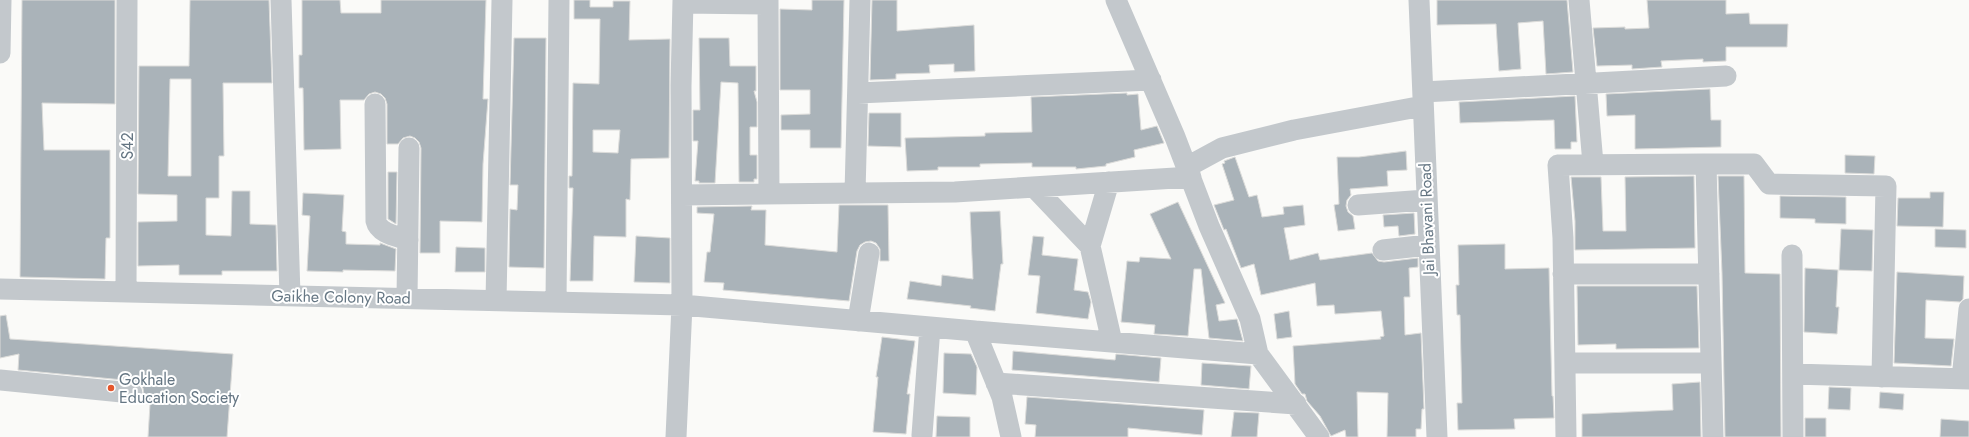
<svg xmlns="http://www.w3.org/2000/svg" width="1969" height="437" font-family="Jost,sans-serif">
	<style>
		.building { fill: #aab3b9; stroke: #dcdcda; fill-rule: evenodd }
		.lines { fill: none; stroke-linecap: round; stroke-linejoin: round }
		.minor { stroke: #c3c8cc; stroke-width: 21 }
		.poi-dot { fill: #e4572e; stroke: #fff; stroke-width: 1.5 }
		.labels { text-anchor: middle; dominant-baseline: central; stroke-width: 4; stroke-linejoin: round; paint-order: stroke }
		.street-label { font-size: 16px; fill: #657683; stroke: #fff }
		.poi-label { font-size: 16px; fill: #657683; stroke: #fff; text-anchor: start }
	</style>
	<rect width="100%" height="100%" fill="#fafaf8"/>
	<path class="building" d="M 22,0 L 115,0 L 115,104 L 42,103 L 44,150 L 110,150 L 110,238 L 106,238 L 105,279 L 20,277 Z
		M 190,0 L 269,0 L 272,83 L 223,83 L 224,156 L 219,156 L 219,198 L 206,198 L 206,235 L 231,236 L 232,191 L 250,191 L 250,224 L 276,225 L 277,271 L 222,271 L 222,275 L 179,275 L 179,265 L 138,266 L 138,222 L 177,221 L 177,195 L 138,194 L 139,66 L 189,66 ZM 170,79 L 191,79 L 191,176 L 168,176 Z
		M 302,0 L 340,0 L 341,13 L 381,13 L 381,0 L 486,0 L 483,99 L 488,99 L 483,164 L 482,222 L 440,221 L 440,253 L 420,253 L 421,148 L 419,142 L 415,138 L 410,136 L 403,138 L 398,144 L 387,144 L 387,104 L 385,98 L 381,94 L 375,92 L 369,94 L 364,100 L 340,100 L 341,149 L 304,150 L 303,88 L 299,88 L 299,55 L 302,55 Z
		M 574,0 L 590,0 L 590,7 L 613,7 L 613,1 L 630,1 L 629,40 L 670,39 L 669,158 L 631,159 L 630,200 L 626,199 L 626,237 L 594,236 L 593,281 L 570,281 L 573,188 L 569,188 L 569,176 L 572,176 L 573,83 L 599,84 L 600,19 L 574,19 ZM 593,130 L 620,130 L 618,153 L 593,152 Z
		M 812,0 L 844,0 L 841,148 L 810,148 L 810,130 L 781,130 L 781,115 L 810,114 L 810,90 L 780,90 L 780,9 L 812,10 Z
		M 872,0 L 897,0 L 897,31 L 974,25 L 975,71 L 954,72 L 954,64 L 929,65 L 930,73 L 896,74 L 896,79 L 870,80 Z
		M 1437,0 L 1567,0 L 1573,72 L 1546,74 L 1543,21 L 1518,23 L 1521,69 L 1499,71 L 1496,24 L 1437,25 Z
		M 1647,0 L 1726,0 L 1726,14 L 1749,13 L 1750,24 L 1788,24 L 1787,47 L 1726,47 L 1726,61 L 1703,62 L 1703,59 L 1661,61 L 1662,67 L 1632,69 L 1632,65 L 1597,66 L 1593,28 L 1625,27 L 1625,29 L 1649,28 Z
		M 514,38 L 546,38 L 544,268 L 509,267 L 510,209 L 517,210 L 518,185 L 510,185 Z
		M 699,38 L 729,38 L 730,66 L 756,66 L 756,91 L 754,91 L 757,102 L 757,127 L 750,127 L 750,155 L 757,155 L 757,179 L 754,179 L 754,182 L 739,182 L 738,83 L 721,82 L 715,183 L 699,183 L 699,181 L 695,181 L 698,141 L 693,141 L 693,110 L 700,110 Z
		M 1710,89 L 1711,120 L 1721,120 L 1721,147 L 1635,149 L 1635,115 L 1607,116 L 1606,94 Z
		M 1127,93 L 1127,95 L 1138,94 L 1141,130 L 1157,126 L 1164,143 L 1134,150 L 1135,157 L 1106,164 L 1106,166 L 1076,169 L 1076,167 L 1032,167 L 1032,163 L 980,164 L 980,167 L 938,167 L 938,170 L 907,171 L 905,138 L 985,136 L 985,133 L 1032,132 L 1031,97 Z
		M 1575,96 L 1577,142 L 1571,142 L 1571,149 L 1555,149 L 1554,120 L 1460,123 L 1459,102 Z
		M 869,113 L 901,113 L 901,147 L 868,146 Z
		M 1406,151 L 1407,170 L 1387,171 L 1388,186 L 1350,189 L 1351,195 L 1347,200 L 1346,206 L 1348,212 L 1353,216 L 1355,229 L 1338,231 L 1334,205 L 1339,204 L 1337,157 L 1359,157 Z
		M 1845,155 L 1875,156 L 1874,174 L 1845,173 Z
		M 1235,157 L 1249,197 L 1257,195 L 1262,217 L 1284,214 L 1283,207 L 1303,205 L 1305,225 L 1284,228 L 1290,260 L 1318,253 L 1320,260 L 1372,253 L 1378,261 L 1384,262 L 1418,258 L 1418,267 L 1409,268 L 1410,297 L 1404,297 L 1405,335 L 1421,333 L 1424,409 L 1422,409 L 1421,429 L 1416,429 L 1416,437 L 1387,437 L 1388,393 L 1357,392 L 1358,437 L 1346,437 L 1345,430 L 1331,436 L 1320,416 L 1307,401 L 1305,394 L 1302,394 L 1295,384 L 1293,346 L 1381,339 L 1380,337 L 1384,336 L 1381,311 L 1335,314 L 1334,305 L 1317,306 L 1315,283 L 1261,295 L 1254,264 L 1241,268 L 1226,229 L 1224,230 L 1214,205 L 1234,200 L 1222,164 L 1225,163 L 1224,161 Z
		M 388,172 L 397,172 L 396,224 L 388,219 Z
		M 1694,176 L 1695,248 L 1575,250 L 1575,221 L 1571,177 L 1601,177 L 1603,231 L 1626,231 L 1625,177 Z
		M 1718,176 L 1744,176 L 1745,273 L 1780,274 L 1781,437 L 1725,437 L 1722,273 Z
		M 1930,192 L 1944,192 L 1943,227 L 1897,226 L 1898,198 L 1930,198 Z
		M 303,193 L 344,195 L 342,231 L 346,232 L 346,244 L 380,245 L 380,243 L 396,249 L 395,271 L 343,270 L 343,272 L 307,271 L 310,216 L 302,215 Z
		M 1780,196 L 1846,197 L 1846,224 L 1815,223 L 1815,219 L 1780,218 Z
		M 1178,202 L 1225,303 L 1216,305 L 1219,321 L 1237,319 L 1243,341 L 1209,338 L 1201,269 L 1194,269 L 1188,336 L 1154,334 L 1155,325 L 1121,322 L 1127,261 L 1139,262 L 1140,257 L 1171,259 L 1150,214 Z
		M 839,205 L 888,205 L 889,261 L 880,261 L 880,249 L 876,243 L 871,241 L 865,242 L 860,245 L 857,251 L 849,301 L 723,290 L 724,283 L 704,282 L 707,252 L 710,252 L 714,214 L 697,213 L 697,207 L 752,206 L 751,210 L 766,210 L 765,245 L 837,252 Z
		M 1000,211 L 1003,264 L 1001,264 L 995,311 L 970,308 L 971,306 L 907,299 L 910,281 L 941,286 L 942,275 L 973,279 L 970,212 Z
		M 1414,213 L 1415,234 L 1399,236 L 1398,226 L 1384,227 L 1383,215 Z
		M 1841,229 L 1873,230 L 1872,271 L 1839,270 Z
		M 1935,229 L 1966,230 L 1966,248 L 1935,247 Z
		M 636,236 L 670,238 L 670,283 L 634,282 Z
		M 1033,236 L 1044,237 L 1042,255 L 1078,259 L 1074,290 L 1088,292 L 1091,302 L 1088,319 L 1036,313 L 1040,276 L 1028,275 Z
		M 1505,244 L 1505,269 L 1549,268 L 1552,396 L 1553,396 L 1554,418 L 1514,419 L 1515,429 L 1458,430 L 1457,403 L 1462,403 L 1460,315 L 1457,315 L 1456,285 L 1459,285 L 1458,245 Z
		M 456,247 L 485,248 L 485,272 L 455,272 Z
		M 1805,268 L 1838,270 L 1836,307 L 1839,307 L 1837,334 L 1804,332 Z
		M 1897,272 L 1964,276 L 1963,299 L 1960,302 L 1926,300 L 1925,338 L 1954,339 L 1951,366 L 1894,363 Z
		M 1577,286 L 1697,286 L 1699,348 L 1616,349 L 1616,344 L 1578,345 Z
		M 1289,311 L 1292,337 L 1277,339 L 1274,314 Z
		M 6,315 L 10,339 L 233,354 L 227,437 L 148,437 L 150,404 L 138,403 L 144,395 L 143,388 L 139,384 L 134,381 L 18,370 L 19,354 L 0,358 L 0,316 Z
		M 882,337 L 915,341 L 907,394 L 910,394 L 906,434 L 873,432 L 878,377 L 876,377 Z
		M 1013,351 L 1115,360 L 1116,354 L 1161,358 L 1159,382 L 1012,370 Z
		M 944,353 L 971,354 L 977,367 L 976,395 L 943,393 Z
		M 1202,363 L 1251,366 L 1249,389 L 1201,385 Z
		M 1700,382 L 1701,437 L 1582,437 L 1582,414 L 1673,410 L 1672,384 Z
		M 1829,387 L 1851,388 L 1850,410 L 1828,409 Z
		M 1880,392 L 1904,394 L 1903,410 L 1879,408 Z
		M 1027,397 L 1204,410 L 1202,435 L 1128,428 L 1128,437 L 1035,437 L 1036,425 L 1025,424 Z
		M 1234,412 L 1259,413 L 1257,437 L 1231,437 Z
		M 937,416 L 970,417 L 970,437 L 936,437 Z
		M 1805,418 L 1826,418 L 1826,437 L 1805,437 Z
		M 1941,419 L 1969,421 L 1969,437 L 1940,437 Z"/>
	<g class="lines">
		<path class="minor" d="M 281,0 L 290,296
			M 768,0 L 769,194
			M 1116,0 L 1175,137 L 1209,226 L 1250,319 L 1258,354 L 1319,437
			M 1419,0 L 1437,437
			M 1579,0 L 1593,164
			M 683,3 L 768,4
			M 0,53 L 1,0
			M 1423,92 L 1726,76
			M 858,93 L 1151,80
			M 375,104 L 376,221 C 379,234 397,236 408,240
			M 1706,164 L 1754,164 L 1769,184 L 1886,186 L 1882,377
			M 1187,167 L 1222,148 L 1294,130 L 1423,106
			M 1034,187 L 1090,246 L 1112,342
			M 855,193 L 860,0
			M 682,195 L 955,192 L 1191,177
			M 1358,205 L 1426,200
			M 1090,246 L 1109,182
			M 1383,250 L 1428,245
			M 1792,255 L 1793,437
			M 1563,274 L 1709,274
			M 0,289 L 682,305 L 681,86 L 683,0
			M 126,292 L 127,0
			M 407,299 L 409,148
			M 496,301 L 502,0
			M 556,302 L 559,0
			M 858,321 L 869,253
			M 975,331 L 1258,354
			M 1565,363 L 1711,363
			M 1793,374 L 1969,379
			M 1962,379 L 1969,309
			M 0,380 L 132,393
			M 996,383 L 1296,404
			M 922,435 L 930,327
			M 676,437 L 682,305 L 975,331 L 1002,397 L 1011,437
			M 1566,437 L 1563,238 L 1558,165 L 1706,164 L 1713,437"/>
	</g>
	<circle class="poi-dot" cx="111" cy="388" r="4"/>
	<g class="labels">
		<g class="street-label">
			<text transform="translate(127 146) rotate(-90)">S42</text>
			<text transform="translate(1427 219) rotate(-92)">Jai Bhavani Road</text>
			<text transform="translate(341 297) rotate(1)">Gaikhe Colony Road</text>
		</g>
		<g class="poi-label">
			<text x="119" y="379">Gokhale<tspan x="119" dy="18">Education Society</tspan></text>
		</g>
	</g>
</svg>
